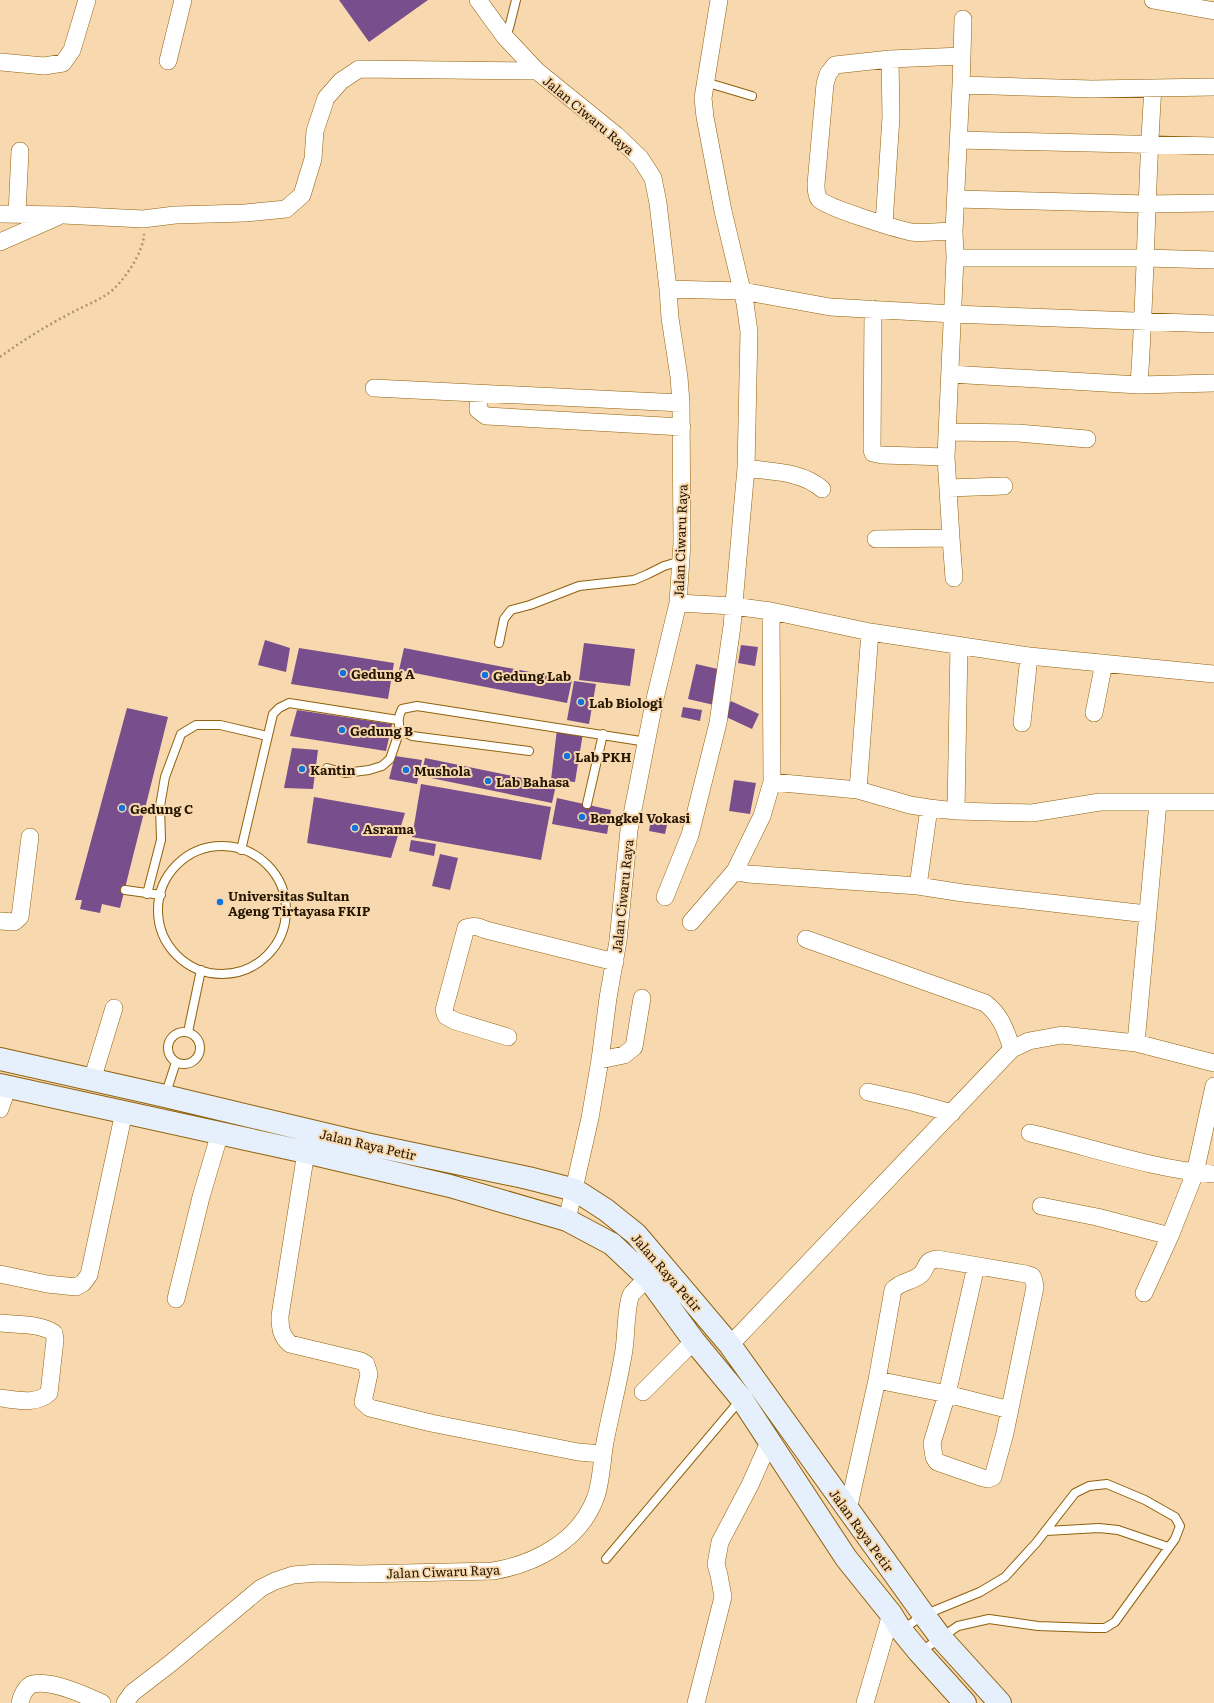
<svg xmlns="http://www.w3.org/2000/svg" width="1214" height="1703" font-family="Literata,serif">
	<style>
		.building { fill: #794e8c }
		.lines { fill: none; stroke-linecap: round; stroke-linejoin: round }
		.service-casing { stroke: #8f610c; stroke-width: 10 }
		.minor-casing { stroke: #8f610c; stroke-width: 18 }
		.secondary-casing { stroke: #8f610c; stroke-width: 24 }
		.path { stroke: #ad9471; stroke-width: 2.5; stroke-dasharray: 2 3; stroke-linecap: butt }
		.service { stroke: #fff; stroke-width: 8 }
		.minor { stroke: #fff; stroke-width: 17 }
		.secondary { stroke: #e6f0fc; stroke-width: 22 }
		.poi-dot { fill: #1174dc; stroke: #f8d9af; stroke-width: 1.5 }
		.labels { text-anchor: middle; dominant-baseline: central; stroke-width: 4; stroke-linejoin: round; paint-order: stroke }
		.street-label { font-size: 13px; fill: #241601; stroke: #f8d9af }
		.poi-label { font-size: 13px; font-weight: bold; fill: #241601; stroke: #f8d9af; text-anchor: start }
	</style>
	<rect width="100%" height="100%" fill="#f8d9af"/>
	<path class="building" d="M 339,0 L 428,0 L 369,42 Z
		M 265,640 L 290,648 L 286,672 L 258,665 Z
		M 584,643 L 635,649 L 630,686 L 579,680 Z
		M 741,645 L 758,647 L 755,666 L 738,663 Z
		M 299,648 L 394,663 L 388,699 L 291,684 Z
		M 404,648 L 572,680 L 567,703 L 399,670 Z
		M 696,664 L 722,670 L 714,705 L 688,699 Z
		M 574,681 L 596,684 L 589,724 L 567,720 Z
		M 731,701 L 759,714 L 752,729 L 724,716 Z
		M 683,707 L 702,710 L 700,721 L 681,717 Z
		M 127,708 L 168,717 L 120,908 L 102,904 L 100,913 L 80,909 L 82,900 L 75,900 Z
		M 297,710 L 392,724 L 386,751 L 290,736 Z
		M 557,729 L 583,733 L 575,782 L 551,780 Z
		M 292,748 L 318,750 L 313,789 L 284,788 Z
		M 395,756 L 422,760 L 417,784 L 389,779 Z
		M 425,758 L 556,785 L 552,803 L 421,776 Z
		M 734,780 L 756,783 L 750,814 L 729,811 Z
		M 421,784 L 551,807 L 541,860 L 412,837 Z
		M 314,797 L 405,813 L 391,858 L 307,843 Z
		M 557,798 L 611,810 L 607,834 L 552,824 Z
		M 652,813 L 669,816 L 665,834 L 649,831 Z
		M 411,840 L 436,844 L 434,856 L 409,851 Z
		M 440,854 L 458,858 L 450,890 L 432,886 Z"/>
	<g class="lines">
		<defs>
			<path id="service" d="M 505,37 L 509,28 L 516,0
				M 705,82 L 752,96
				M 499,643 L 504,619 L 511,610 L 530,605 L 579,586 L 634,580 L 648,574 L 664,566 L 681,561
				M 529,751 L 412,736 L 400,730 C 398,721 398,717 402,709 L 417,706 L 647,742
				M 327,768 L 345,773 L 369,770 L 382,766 L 390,759 L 400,730
				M 587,804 L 603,734
				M158 910a64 64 0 1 1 128 0a64 64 0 1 1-128 0Z
				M 241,850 L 273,714 L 279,708 L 289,703 L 398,720
				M 125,890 L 161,895
				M 147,894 L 161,840 L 160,806 L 165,777 L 181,734 L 196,725 L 220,725 L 267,736
				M168 1048a16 16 0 1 1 32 0a16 16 0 1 1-32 0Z
				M 188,1032 L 201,970
				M 165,1096 L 176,1062
				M 1046,1531 L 1099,1528 L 1118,1530 L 1168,1547
				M 606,1559 L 741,1399
				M 901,1630 L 924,1615 L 980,1592 L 1005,1577 L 1036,1543 L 1075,1493 L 1089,1486 L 1107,1484 L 1145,1500 L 1175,1517 L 1180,1526 L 1175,1539 L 1115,1622 L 1105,1628 L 1093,1628 L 1038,1626 L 989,1619 L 958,1626 L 920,1652"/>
			<path id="minor" d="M 478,0 L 505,37 L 537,71 L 616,135 L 640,158 L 653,178 L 658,203 L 668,289 L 670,318 L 679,377 L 681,403 L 682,543 L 678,603 L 654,703 L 629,830 L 618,941 L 608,998 L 600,1060 L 590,1118 L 567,1220
				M 719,0 L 703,98 L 705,117 L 723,211 L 745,303 L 749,332 L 746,468 C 771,472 802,471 822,489
				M 1153,0 L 1214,11
				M 962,56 L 963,19
				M 168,61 L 183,0
				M 0,62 L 44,66 L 63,63 L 72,50 L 87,0
				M 961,85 L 954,231 C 940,231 925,234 911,232 C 897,229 827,208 819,199 C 816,195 816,189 816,184 L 825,84 L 828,74 L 835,65 L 890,59 L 962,56 L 961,85 L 1092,89 L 1214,87
				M 959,140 L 1214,146
				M 956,199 L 1147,204 L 1214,203
				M 0,214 L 63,215 L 143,219 L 175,215 L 245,213 L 286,209 L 302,195 L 313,159 L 315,131 L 326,98 L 341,81 L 359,69 L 537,71
				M 17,214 L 20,151
				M 884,224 L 891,117 L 890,59
				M 0,242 L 57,217
				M 955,258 L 1146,258 L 1214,260
				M 668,289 L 742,291 L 830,307 L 953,314 L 1214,324
				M 873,309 L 872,450 L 873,453 L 882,455 L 946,457 L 955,258 L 954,231
				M 950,374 L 1139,385 L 1214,383
				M 1139,385 C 1146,286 1146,187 1153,88
				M 374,388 L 681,403
				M 479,394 L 478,410 L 486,416 L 682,427
				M 948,432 L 1018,433 L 1087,439
				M 948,488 L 1004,486
				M 951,538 L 954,578
				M 876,539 L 951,538 L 946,457
				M 678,603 L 733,606 L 771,611 L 870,632 L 1029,656 L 1214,674
				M 870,632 L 858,790 L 910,805 L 929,808 L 956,811 L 1032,813 L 1100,802 L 1214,802
				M 1094,713 L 1104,663
				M 1022,723 L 1029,656
				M 772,782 L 858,790
				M 1158,803 L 1136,1043 L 1214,1063
				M 956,811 L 959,645
				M 735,871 L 762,816 L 772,782 L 771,611
				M 918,886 L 929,808
				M 665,897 L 690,835 L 718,723 L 732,626 L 746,468
				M 0,921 L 14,922 L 20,917 L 30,837
				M 691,922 L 735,871 L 748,874 L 918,886 L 963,893 L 1147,914
				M 806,939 L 985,1003 C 1001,1015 1006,1031 1012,1049
				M 508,1037 L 455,1021 L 446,1016 L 444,1010 L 466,928 C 474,925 479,927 486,930 L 615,962
				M 600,1060 L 624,1055 L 634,1047 L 642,998
				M 92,1080 L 114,1008
				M 868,1092 L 912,1102 L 952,1113
				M 0,1109 L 8,1086
				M 1030,1133 C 1091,1147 1151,1169 1214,1174
				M 306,1152 L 280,1316 C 280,1328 281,1336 290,1344 L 361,1361 L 366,1364 L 369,1374 L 363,1402 L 370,1408 L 431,1423 L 578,1452 L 602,1454
				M 1041,1206 L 1097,1217 L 1170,1236 L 1195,1173 L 1214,1086
				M 0,1274 L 47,1284 L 76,1287 L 83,1283 L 89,1275 L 124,1112
				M 1144,1293 L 1170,1236
				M 176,1299 L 201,1197 L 220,1133
				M 0,1323 C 17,1325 39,1323 54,1333 L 55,1340 L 49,1393 C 36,1405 17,1400 0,1398
				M 730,1345 L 1012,1049 L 1029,1041 L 1062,1035 L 1136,1043
				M 877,1380 L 947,1394 L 1010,1410
				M 643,1392 L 694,1341
				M 848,1510 L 877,1380 L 893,1290 C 900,1281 912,1282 920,1275 C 928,1269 923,1261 937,1259 L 1026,1274 L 1032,1276 L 1034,1281 L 1035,1287 L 1005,1433 L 993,1477 L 988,1479 L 983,1478 L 937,1462 L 934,1457 L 932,1443 L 947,1394 L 976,1266
				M 20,1703 C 21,1696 26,1686 33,1684 C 52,1680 85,1695 102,1703
				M 125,1703 L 132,1693 L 171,1663 L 261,1588 L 275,1581 L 293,1575 L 318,1573 L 360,1574 L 493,1571 C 535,1564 579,1541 595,1499 C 601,1486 602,1458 605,1442 C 611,1411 619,1381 624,1350 C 626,1337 626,1305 631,1295 C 635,1289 643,1283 648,1278
				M 696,1703 L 723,1597 L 719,1575 L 716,1564 L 720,1542 L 750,1485 L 770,1440
				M 865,1703 L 891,1614"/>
			<path id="secondary" d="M 0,1059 L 165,1096 L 366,1144 L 528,1178 L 575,1190 L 606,1210 L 636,1234 L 730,1345 L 924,1615 L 941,1638 L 1000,1703
				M 0,1085 L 301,1151 L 450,1186 L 567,1220 L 612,1244 L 648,1278 L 694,1341 L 741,1398 L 846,1558 L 891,1614 L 901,1630 L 919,1652 L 965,1703"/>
		</defs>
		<use href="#service" class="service-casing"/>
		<use href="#minor" class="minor-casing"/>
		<use href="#secondary" class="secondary-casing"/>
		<path class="path" d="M 0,357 C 22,341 46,326 71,313 C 82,307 95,302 106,295 C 122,285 144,252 144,234"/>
		<use href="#service" class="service"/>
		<use href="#minor" class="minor"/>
		<use href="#secondary" class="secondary"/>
	</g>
	<g class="poi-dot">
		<circle cx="343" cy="673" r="4"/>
		<circle cx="485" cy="675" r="4"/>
		<circle cx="581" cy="702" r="4"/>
		<circle cx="342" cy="730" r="4"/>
		<circle cx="567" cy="756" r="4"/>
		<circle cx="302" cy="769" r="4"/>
		<circle cx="406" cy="770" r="4"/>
		<circle cx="488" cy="781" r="4"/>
		<circle cx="122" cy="808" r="4"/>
		<circle cx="582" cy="817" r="4"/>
		<circle cx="355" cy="828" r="4"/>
		<circle cx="220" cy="902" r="4"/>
	</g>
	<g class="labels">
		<g class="street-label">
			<text transform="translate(589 115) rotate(40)">Jalan Ciwaru Raya</text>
			<text transform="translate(680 541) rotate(-88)">Jalan Ciwaru Raya</text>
			<text transform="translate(622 896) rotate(-84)">Jalan Ciwaru Raya</text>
			<text transform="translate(368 1144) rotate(13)">Jalan Raya Petir</text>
			<text transform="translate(667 1272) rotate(49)">Jalan Raya Petir</text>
			<text transform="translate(862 1530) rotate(54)">Jalan Raya Petir</text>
			<text transform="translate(443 1571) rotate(-2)">Jalan Ciwaru Raya</text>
		</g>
		<g class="poi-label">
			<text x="351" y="673">Gedung A</text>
			<text x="493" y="675">Gedung Lab</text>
			<text x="589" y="702">Lab Biologi</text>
			<text x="350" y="730">Gedung B</text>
			<text x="575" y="756">Lab PKH</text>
			<text x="310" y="769">Kantin</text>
			<text x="414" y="770">Mushola</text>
			<text x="496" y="781">Lab Bahasa</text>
			<text x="130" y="808">Gedung C</text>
			<text x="590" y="817">Bengkel Vokasi</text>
			<text x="363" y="828">Asrama</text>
			<text x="228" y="895">Universitas Sultan<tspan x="228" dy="15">Ageng Tirtayasa FKIP</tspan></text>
		</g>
	</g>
</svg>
